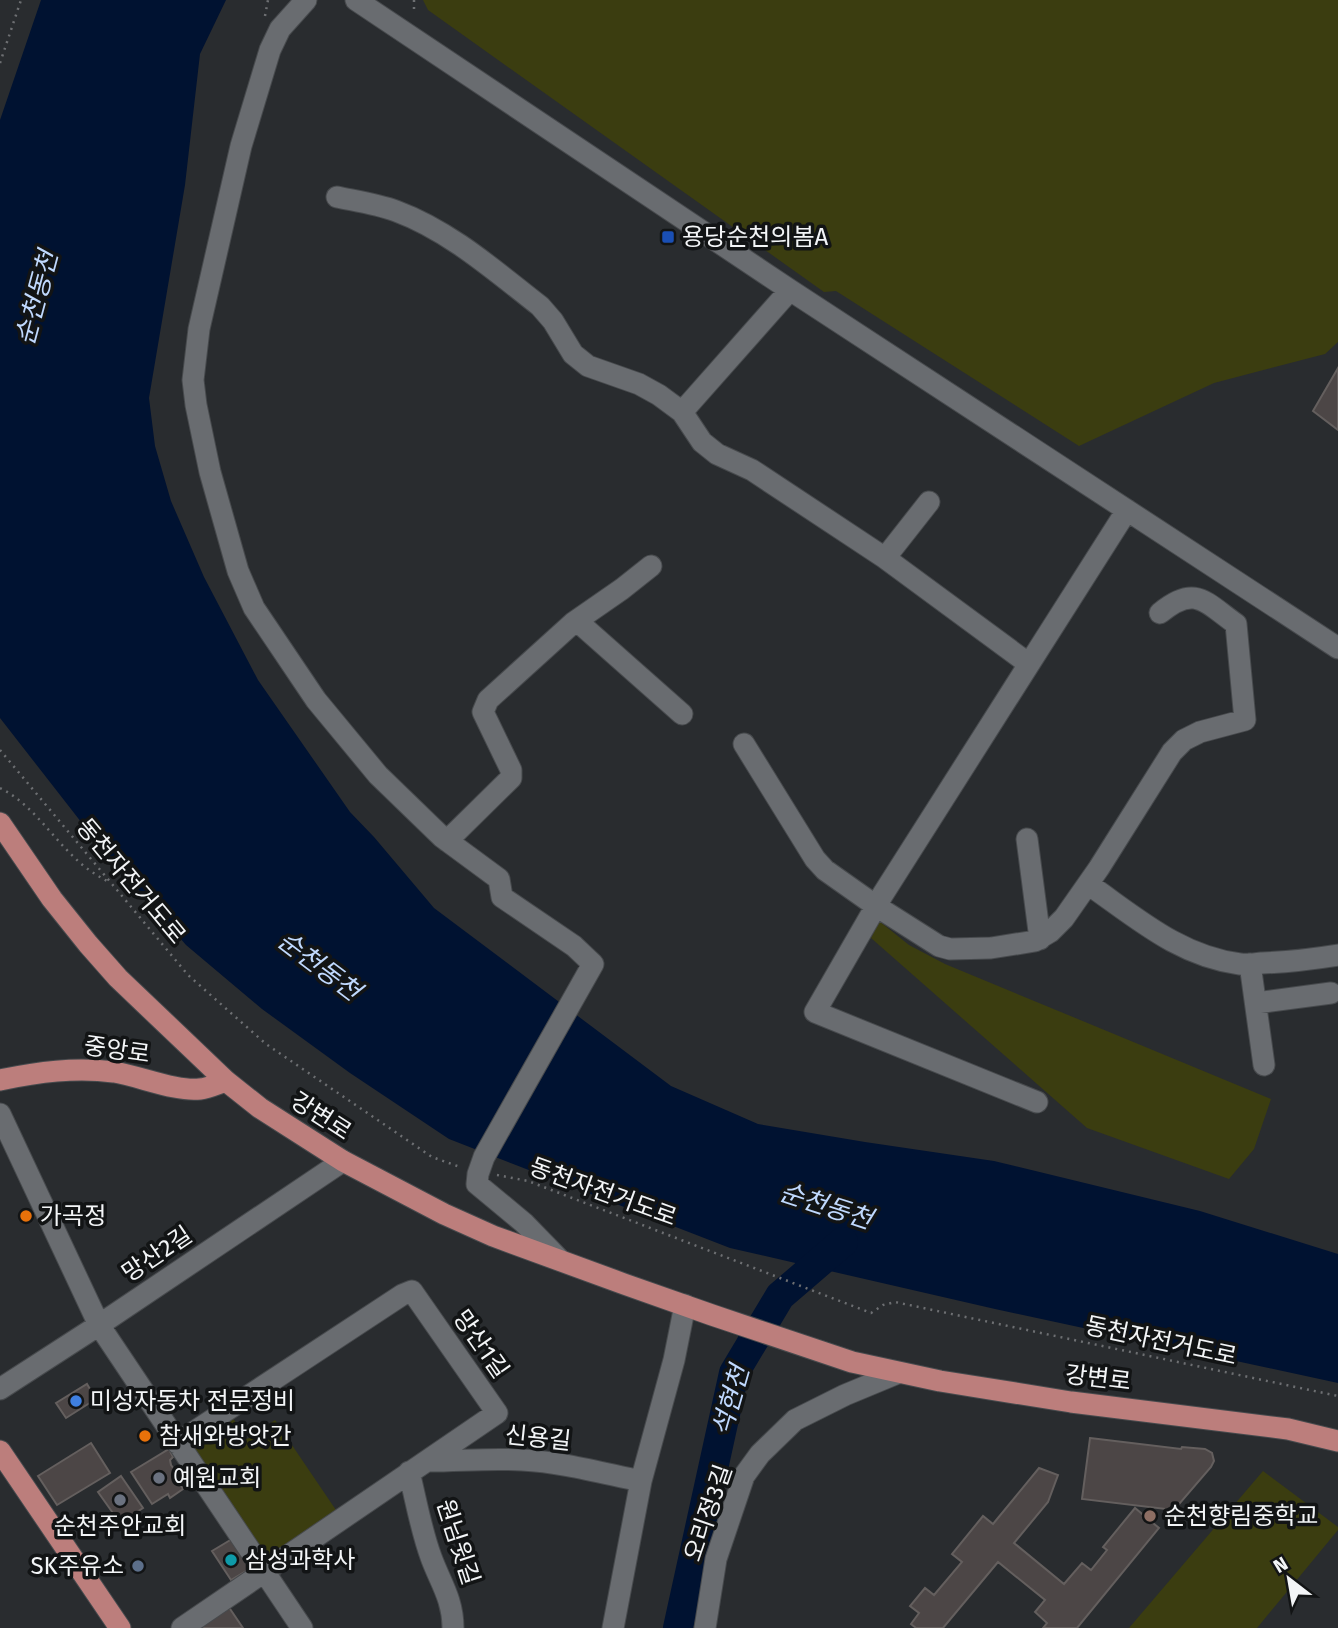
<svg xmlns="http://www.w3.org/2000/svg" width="1338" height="1628" font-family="'Fira Sans','Noto Sans KR',sans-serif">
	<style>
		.green { fill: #3b3d10 }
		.water { fill: #001231 }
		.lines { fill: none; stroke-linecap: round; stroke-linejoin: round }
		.river { stroke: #001231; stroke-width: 30 }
		.building { fill: #4c4646; stroke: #645f5e; stroke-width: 2 }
		.minor-casing { stroke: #474a4d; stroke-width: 23 }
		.major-casing { stroke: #474a4d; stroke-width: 23 }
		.path { stroke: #6d6f72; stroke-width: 2.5; stroke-dasharray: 2 5; stroke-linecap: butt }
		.minor { stroke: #696c70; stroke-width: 21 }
		.major { stroke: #bc7e7c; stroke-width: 21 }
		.transit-dot { fill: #1a4fb4; stroke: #121415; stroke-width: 2.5 }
		.food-dot { fill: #e8710a; stroke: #121415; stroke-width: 2.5 }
		.shop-dot { fill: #3f7fe0; stroke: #121415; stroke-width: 2.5 }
		.worship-dot { fill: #6b7280; stroke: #121415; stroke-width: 2.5 }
		.education-dot { fill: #8d6e63; stroke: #121415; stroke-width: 2.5 }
		.culture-dot { fill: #0f9aa8; stroke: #121415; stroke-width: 2.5 }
		.service-dot { fill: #5c6f8a; stroke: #121415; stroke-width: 2.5 }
		.labels { text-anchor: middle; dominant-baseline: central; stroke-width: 7; stroke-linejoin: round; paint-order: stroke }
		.poi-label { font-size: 24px; fill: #f3f5f7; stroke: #121415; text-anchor: start }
		.street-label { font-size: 24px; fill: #f3f5f7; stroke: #121415 }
		.water-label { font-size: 26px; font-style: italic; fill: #c0d9fe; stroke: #121415 }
	</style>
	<rect width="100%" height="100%" fill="#292c2f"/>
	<path class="green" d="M 423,0 L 1338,0 L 1338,342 L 1325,354 L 1214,383 L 1079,446 L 836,291 L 824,292 L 428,10 Z
		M 879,921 L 909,945 L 945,964 L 1271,1099 L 1254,1149 L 1229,1179 L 1087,1128 L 871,938 Z
		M 230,1414 L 247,1439 L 275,1420 L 338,1513 L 269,1560 L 257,1551 L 184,1445 Z
		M 1263,1471 L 1338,1527 L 1338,1530 L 1257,1628 L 1129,1628 Z"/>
	<path class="water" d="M 41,0 L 226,0 L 200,54 L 185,185 L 149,398 L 155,446 L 171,501 L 204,577 L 258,680 L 350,812 L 374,837 L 434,908 L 671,1086 L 758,1124 L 865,1142 L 994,1161 L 1200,1211 L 1338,1254 L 1338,1383 L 995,1309 L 730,1248 L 449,1139 L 350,1073 L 262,1009 L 186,945 L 92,836 L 0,718 L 0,120 Z"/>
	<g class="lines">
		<path class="river" d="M 678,1628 L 734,1373 L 780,1296 L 843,1242"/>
	</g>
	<path class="building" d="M 1338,368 L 1338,430 L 1313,411 Z
		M 87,1384 L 96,1399 L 66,1418 L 56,1403 Z
		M 1090,1438 L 1181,1449 L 1182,1447 L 1205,1449 L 1212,1453 L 1214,1461 L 1211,1467 L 1174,1510 L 1082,1499 Z
		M 91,1443 L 110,1473 L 57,1505 L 38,1476 Z
		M 169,1449 L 173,1457 L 170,1460 L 171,1465 L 177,1473 L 180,1473 L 186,1482 L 181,1486 L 183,1489 L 170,1498 L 168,1494 L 152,1504 L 131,1472 Z
		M 1039,1468 L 1058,1475 L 1048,1502 L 1014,1543 L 1064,1584 L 1082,1563 L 1091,1570 L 1107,1550 L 1103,1547 L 1135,1508 L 1159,1528 L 1077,1628 L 1043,1628 L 1047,1623 L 1035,1612 L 1045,1600 L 998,1562 L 943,1628 L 916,1628 L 911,1624 L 919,1613 L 910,1606 L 925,1588 L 934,1595 L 962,1562 L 952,1554 L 983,1516 L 993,1524 Z
		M 121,1476 L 143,1508 L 120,1523 L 98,1492 Z
		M 232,1539 L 251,1568 L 231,1580 L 212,1551 Z
		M 224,1600 L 243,1628 L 189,1628 Z"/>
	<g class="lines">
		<defs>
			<path id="minor" d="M 306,0 L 280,29 L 270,50 L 241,146 L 199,329 L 193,380 L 196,405 L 210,472 L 238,571 L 254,608 L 316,700 L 378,775 L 442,837 L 499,879 L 502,897 L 574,946 L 593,964 L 484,1157 L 478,1174 L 477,1184 L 524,1223 L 559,1259
				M 356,0 L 790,290 L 1338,648
				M 337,197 C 356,201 377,204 396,211 C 450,231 495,271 540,306 L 553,321 L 573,354 L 588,366 L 639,384 L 659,395 L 682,412 L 702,442 L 717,454 L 752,470 L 885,558 L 1029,664
				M 682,412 L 790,290
				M 885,558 L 929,502
				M 577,621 L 682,714
				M 744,744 L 815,859 L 825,870 L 876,906 L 939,946 L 950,949 L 991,948 L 1035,941 L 1050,932 L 1064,918 L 1099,868 L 1172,752 L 1184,740 L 1200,732 L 1245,720 L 1236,624 C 1205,602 1195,584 1160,613
				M 1027,839 L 1040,939
				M 447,841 L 511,778 L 511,770 L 483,712 L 488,700 L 573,623 L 622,589 L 651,566
				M 1088,884 C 1137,918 1179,956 1240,964 C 1247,965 1255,964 1262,963 C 1288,962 1313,959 1338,955
				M 1250,964 L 1264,1065
				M 1256,1003 L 1331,993
				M 1037,1102 L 815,1012 L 883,894 L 1127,510
				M 0,1114 L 99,1325 L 302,1628
				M 0,1389 L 99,1325 L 343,1161
				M 177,1443 L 402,1295 L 412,1291 L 497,1413 L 182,1628
				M 429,1461 C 460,1461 491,1458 522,1460 C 562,1462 602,1473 641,1481
				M 409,1472 C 416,1500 421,1530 431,1557 C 440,1582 453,1599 453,1628
				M 613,1628 L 641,1481 L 674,1360 L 685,1305
				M 705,1628 L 716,1559 L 744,1476 L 760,1454 L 795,1420 L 845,1395 L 898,1373"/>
			<path id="major" d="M 0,823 L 52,899 L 88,944 L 118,978 L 226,1081 L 260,1108 L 343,1161 L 444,1214 L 493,1236 L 624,1284 L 712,1315 L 852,1362 L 940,1381 L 1071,1402 L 1288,1429 L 1338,1441
				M 0,1080 C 38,1072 75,1067 114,1072 C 139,1076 177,1092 200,1089 C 209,1088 217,1084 226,1081
				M 0,1451 L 120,1628"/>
		</defs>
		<use href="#minor" class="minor-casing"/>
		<use href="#major" class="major-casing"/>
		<path class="path" d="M 414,0 L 414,14
			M 265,16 L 268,0
			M 0,63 L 21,0
			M 0,750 L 188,975 L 266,1044 L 432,1157 L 460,1167
			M 0,788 C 32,804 50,835 76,859 C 85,868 96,875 107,881
			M 497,1175 L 528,1181 L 871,1313 L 883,1305 L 895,1302 L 1338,1396"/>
		<use href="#minor" class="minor"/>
		<use href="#major" class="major"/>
	</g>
	<rect class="transit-dot" x="661" y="230" width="14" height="14" rx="3.5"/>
	<g class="food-dot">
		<circle cx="26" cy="1216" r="7"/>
		<circle cx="145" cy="1436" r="7"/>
	</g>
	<circle class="shop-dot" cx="76" cy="1401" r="7"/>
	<g class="worship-dot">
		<circle cx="159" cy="1478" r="7"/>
		<circle cx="120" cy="1500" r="7"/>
	</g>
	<circle class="education-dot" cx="1150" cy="1516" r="7"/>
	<circle class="culture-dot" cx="231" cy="1560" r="7"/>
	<circle class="service-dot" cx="138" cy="1566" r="7"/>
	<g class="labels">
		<g class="poi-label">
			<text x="682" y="237">용당순천의봄A</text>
			<text x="40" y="1216">가곡정</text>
			<text x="90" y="1401">미성자동차 전문정비</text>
			<text x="159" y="1436">참새와방앗간</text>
			<text x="173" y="1478">예원교회</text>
			<text x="1164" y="1516">순천향림중학교</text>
			<text x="120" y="1526" text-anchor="middle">순천주안교회</text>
			<text x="245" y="1560">삼성과학사</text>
			<text x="124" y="1566" text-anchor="end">SK주유소</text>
		</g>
		<g class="street-label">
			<text transform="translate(131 881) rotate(50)">동천자전거도로</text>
			<text transform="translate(117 1050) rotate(8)">중앙로</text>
			<text transform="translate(321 1116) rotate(33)">강변로</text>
			<text transform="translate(603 1192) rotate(20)">동천자전거도로</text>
			<text transform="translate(157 1254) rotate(-34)">망산2길</text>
			<text transform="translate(1161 1341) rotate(12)">동천자전거도로</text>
			<text transform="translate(481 1344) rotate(55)">망산1길</text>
			<text transform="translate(1098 1378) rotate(7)">강변로</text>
			<text transform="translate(538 1438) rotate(6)">신용길</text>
			<text transform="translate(708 1513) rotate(-71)">오리정3길</text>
			<text transform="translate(458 1542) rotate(72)">원님윗길</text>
		</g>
		<g class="water-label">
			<text transform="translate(37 298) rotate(-75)">순천동천</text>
			<text transform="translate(319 966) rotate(37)">순천동천</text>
			<text transform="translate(826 1206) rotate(18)">순천동천</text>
			<text transform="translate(731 1401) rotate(-74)">석현천</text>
		</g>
	</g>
	<g transform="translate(1289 1579) rotate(329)" stroke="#121415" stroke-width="5" paint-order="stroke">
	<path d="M0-5L12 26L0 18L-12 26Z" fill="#f3f5f7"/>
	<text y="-10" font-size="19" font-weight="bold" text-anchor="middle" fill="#f3f5f7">N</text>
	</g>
</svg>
